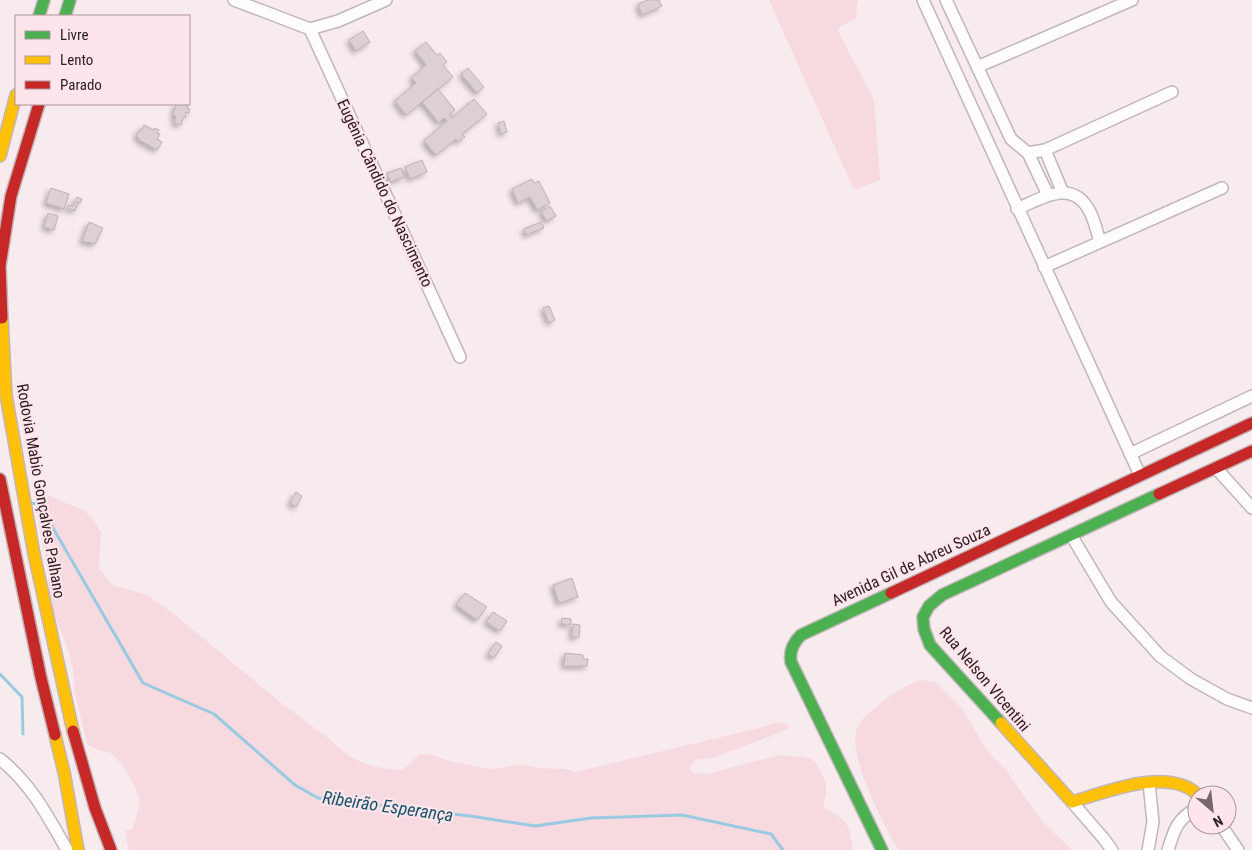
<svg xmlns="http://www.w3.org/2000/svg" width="1252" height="850" font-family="'Roboto Condensed',sans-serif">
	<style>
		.green { fill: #f7d9e0 }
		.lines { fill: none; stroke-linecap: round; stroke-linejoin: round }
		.stream { stroke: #9acae1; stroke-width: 3 }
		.building { fill: #ddd0d4; stroke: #beb1b4; filter: url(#shadow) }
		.street-casing { stroke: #c2b6b9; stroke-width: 14 }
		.fast-casing { stroke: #c2b6b9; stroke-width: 14 }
		.slow-casing { stroke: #c2b6b9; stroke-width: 14 }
		.jam-casing { stroke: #c2b6b9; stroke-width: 14 }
		.street { stroke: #fefcfc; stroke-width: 11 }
		.fast { stroke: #4caf50; stroke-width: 11 }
		.slow { stroke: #ffc107; stroke-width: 11 }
		.jam { stroke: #c62828; stroke-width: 11 }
		.labels { text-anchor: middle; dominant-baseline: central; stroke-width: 4.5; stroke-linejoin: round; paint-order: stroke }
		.street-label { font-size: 16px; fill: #2e2024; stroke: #fee5eb }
		.water-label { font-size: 18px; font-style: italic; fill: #155369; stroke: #fee5eb }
	</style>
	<defs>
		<filter id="shadow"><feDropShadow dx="-3" dy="3" stdDeviation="2.5" flood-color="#0004"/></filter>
	</defs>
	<rect width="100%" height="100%" fill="#f8ebee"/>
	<path class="green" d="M 769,0 L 859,0 L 857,2 L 856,18 L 837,29 L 874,100 L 880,180 L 854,190 Z
		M 34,488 L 63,502 L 84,510 L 95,522 L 101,533 L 99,569 L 112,585 L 147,595 L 174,614 L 280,702 L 332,741 C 351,762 375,769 402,770 L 419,755 L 429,754 L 450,761 L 485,768 L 495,769 L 520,764 L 540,768 L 566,769 L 575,772 L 755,729 C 765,727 781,718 789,725 L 789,728 L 781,732 L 713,758 L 695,760 L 689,768 L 694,773 L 707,774 L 779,755 L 810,758 L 818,765 L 826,784 L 826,794 L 823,805 C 828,811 833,812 839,817 C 852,826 850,837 853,850 L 129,850 L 125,831 L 132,829 L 139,807 L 139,798 L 133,783 L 123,766 L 111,753 L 98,750 L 87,744 L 75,694 L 73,669 L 67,646 L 56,620 L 48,594 L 48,570 L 39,528 L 38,507 Z
		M 922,680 L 935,682 L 964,711 L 985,748 L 1006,770 L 1042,821 L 1072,850 L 898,850 C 885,825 844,753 858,726 C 864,715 873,710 882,702 C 894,693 907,684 922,680 Z"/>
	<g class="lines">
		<path class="stream" d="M 30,503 L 39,504 L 143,683 L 214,714 L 295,785 L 318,798 L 470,816 L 535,826 L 591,818 L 682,815 L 771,834 L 783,850
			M 0,674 L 22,697 L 23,734"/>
	</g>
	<path class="building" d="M 648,0 L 659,0 L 662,6 L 642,15 L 638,4 Z
		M 363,31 L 370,42 L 356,51 L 349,40 Z
		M 426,42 L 437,55 L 440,53 L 447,62 L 443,65 L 453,77 L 406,115 L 395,101 L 416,83 L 411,78 L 426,65 L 415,51 Z
		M 468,68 L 484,87 L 477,93 L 461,74 Z
		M 438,89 L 455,110 L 449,115 L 452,118 L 474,99 L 487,114 L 462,134 L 465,137 L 458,142 L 456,139 L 436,155 L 424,141 L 447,121 L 444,118 L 439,123 L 422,102 Z
		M 176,104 L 188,105 L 187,108 L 190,109 L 189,113 L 186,112 L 185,118 L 183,117 L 181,125 L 174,123 L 176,116 L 173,115 Z
		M 504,121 L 507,132 L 501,134 L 498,123 Z
		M 144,125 L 154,130 L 155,128 L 159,130 L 157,133 L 160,134 L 157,139 L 162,142 L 157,150 L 139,140 L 139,138 L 136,136 L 140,129 L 142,130 Z
		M 422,160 L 427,172 L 410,179 L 405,167 Z
		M 401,168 L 404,177 L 391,182 L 387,173 Z
		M 532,179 L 534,183 L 539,181 L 550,203 L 537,210 L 530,197 L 518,203 L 512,189 Z
		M 51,188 L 69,194 L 64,209 L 46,203 Z
		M 77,197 L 82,199 L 80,203 L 78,202 L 75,211 L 67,208 L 68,205 L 73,206 Z
		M 550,206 L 556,216 L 547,221 L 541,212 Z
		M 48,213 L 58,216 L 54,230 L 44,227 Z
		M 89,222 L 103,228 L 95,244 L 82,241 Z
		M 541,222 L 544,228 L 526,235 L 524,229 Z
		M 549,306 L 555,320 L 549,323 L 543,308 Z
		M 296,492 L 302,496 L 296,507 L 290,503 Z
		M 572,578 L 578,597 L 559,603 L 553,585 Z
		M 465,593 L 487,607 L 477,620 L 456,605 Z
		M 493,612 L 507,621 L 500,631 L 486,622 Z
		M 562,618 L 571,619 L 571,625 L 561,624 Z
		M 573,624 L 580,625 L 579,637 L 572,637 Z
		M 496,642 L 502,646 L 494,658 L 488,654 Z
		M 565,653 L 583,655 L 583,659 L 588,659 L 587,666 L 564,666 Z"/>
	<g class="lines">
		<defs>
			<path id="street" d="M 234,0 L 310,29 L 338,21 L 386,0
				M 923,0 L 1140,475
				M 946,0 L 1011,139 L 1028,153 L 1045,150 L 1172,92
				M 310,29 L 460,357
				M 977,67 L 1132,0
				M 1045,150 L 1063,193
				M 1028,153 L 1048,195
				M 1017,209 C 1042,198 1073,178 1090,212 C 1095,221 1097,233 1100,242
				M 1044,267 L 1222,188
				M 1130,454 L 1252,396
				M 1216,468 L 1252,508
				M 1071,535 L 1111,602 L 1160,656 L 1191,679 L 1227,699 L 1252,708
				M 0,759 C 32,785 47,815 67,850
				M 1072,802 L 1104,839 L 1112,850
				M 1221,825 L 1238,850
				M 1148,850 L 1153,822 L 1149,783
				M 1168,850 C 1174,830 1177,819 1197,808"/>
			<path id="fast" d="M 39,16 L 44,0
				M 65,16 L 70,0
				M 1001,723 L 930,645 L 924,629 L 923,617 L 929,606 L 942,595 L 1159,494
				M 882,850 L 791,662 C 789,651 793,643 801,635 L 891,593"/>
			<path id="slow" d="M 0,156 L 16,95
				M 2,318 L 6,395 L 34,554 L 73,731
				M 1001,723 L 1072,802 C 1106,792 1169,766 1198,795
				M 55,735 L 64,772 L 78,850"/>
			<path id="jam" d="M 2,318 L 0,266 L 11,196 L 39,104
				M 0,479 L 41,678 L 55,735
				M 1159,494 L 1252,451
				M 891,593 L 1252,423
				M 73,731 L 95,808 L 111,850"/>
		</defs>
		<use href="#street" class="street-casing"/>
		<use href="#fast" class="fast-casing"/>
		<use href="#slow" class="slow-casing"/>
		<use href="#jam" class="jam-casing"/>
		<use href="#street" class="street"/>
		<use href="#fast" class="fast"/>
		<use href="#slow" class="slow"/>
		<use href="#jam" class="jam"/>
	</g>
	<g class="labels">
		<g class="street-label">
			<text transform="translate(385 193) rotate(65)">Eugênia Cândido do Nascimento</text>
			<text transform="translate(41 491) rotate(80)">Rodovia Mabio Gonçalves Palhano</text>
			<text transform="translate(911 565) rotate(-25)">Avenida Gil de Abreu Souza</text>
			<text transform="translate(985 679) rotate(50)">Rua Nelson VIcentini</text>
		</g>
		<g class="water-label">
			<text transform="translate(388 806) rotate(8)">Ribeirão Esperança</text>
		</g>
	</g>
	<rect x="15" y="15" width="175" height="90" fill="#fee5eb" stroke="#ab969b"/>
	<rect x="25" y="31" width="25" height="8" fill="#4caf50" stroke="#ab969b"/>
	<text x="60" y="40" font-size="15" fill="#2e2024">Livre</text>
	<rect x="25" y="56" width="25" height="8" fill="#ffc107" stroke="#ab969b"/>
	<text x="60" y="65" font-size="15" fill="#2e2024">Lento</text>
	<rect x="25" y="81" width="25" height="8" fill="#c62828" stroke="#ab969b"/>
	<text x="60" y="90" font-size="15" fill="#2e2024">Parado</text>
	<g transform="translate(1212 810) rotate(152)"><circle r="24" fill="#fee5eb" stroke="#ab969b"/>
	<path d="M0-4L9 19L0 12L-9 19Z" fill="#75676b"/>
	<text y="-8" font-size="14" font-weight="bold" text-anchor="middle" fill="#2e2024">N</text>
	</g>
</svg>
